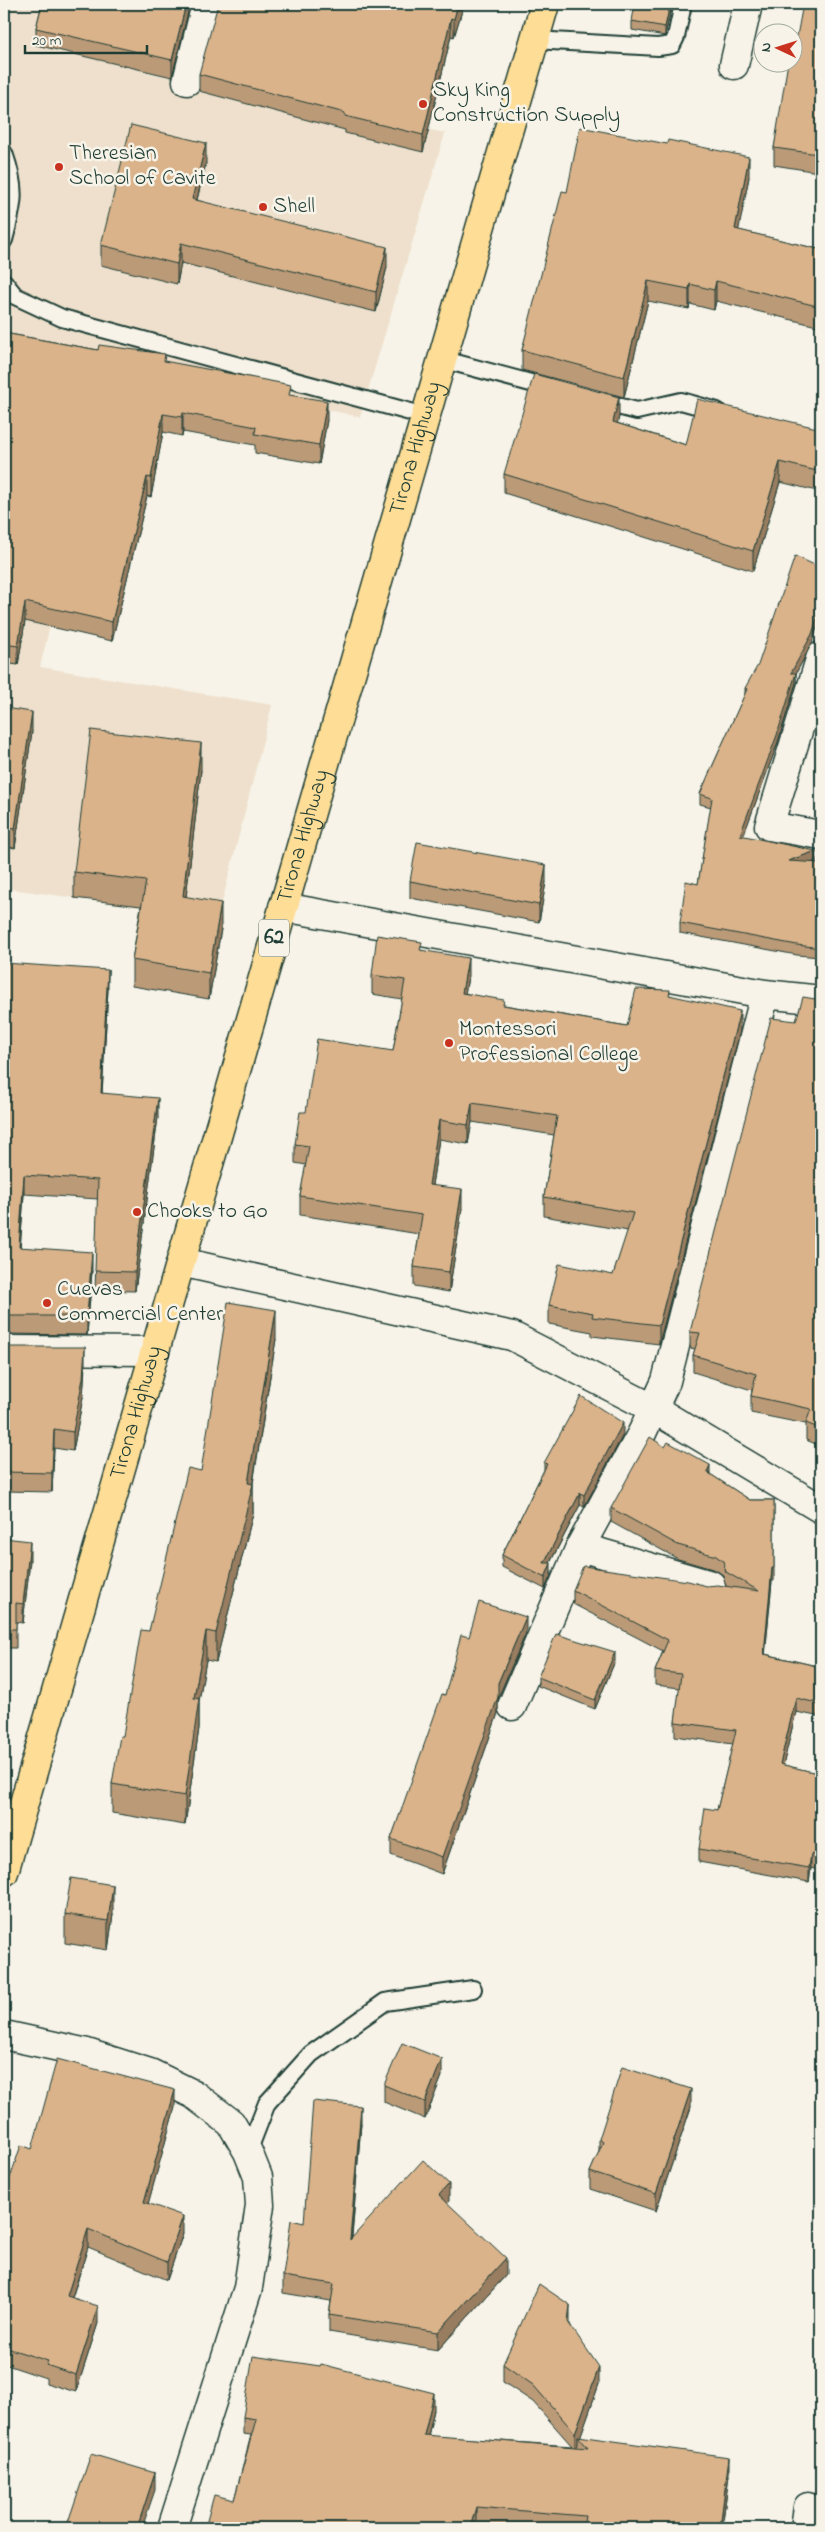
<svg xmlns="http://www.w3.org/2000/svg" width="825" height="2532" font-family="'Indie Flower',sans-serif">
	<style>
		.built { fill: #eee0cc }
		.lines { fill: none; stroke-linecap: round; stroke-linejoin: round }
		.lane-casing { stroke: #1f3d34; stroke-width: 20 }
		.street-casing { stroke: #1f3d34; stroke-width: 31 }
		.secondary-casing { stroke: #1f3d34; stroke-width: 31 }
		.primary-casing { stroke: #1f3d34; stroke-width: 31 }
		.lane { stroke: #f7f3e8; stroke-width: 16 }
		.street { stroke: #f7f3e8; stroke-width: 28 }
		.secondary { stroke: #f7f3e8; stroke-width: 28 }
		.primary { stroke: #fedd96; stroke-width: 28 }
		.wall { fill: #bb9a78; stroke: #1f3d34 }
		.shaded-wall { fill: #997d61; stroke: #1f3d34 }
		.building { fill: #dab38b; stroke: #1f3d34 }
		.poi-dot { fill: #c8321e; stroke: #f7f3e8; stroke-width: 2 }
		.labels { text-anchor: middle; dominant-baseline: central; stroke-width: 5; stroke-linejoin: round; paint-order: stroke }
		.shield { fill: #f7f3e8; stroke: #60746a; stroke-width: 1 }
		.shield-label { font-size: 21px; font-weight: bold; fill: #1f3d34 }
		.poi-label { font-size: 22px; fill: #1f3d34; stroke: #f7f3e8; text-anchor: start }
		.street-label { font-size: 22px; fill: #1f3d34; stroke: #f7f3e8 }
	</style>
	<rect width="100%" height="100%" fill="#f7f3e8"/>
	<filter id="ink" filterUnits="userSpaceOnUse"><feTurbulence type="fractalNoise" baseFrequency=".02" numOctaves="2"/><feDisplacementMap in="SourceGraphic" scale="10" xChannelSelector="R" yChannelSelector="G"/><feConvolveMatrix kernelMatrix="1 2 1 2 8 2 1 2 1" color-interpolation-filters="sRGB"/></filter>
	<g filter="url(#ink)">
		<path class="built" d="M 4,4 L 163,4 L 144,72 L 445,133 L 360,417 L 67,351 L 84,484 L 40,667 L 272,705 L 218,918 L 4,888 Z"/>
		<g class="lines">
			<defs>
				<path id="lane" d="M 534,40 L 658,47 L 672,45 L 676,37 L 683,4
					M 4,153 C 17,190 14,203 4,240
					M 4,282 L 15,296 L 62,318 L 425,416
					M 441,359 L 553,389
					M 598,401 L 637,411 L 681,401 L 717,411
					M 248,2152 L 267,2103 L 311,2054 L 385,2002 L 473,1989"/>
				<path id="street" d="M 734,65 L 748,4
					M 187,81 L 206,4
					M 821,656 L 769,826 L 821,835
					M 283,907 L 765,994 L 821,1000
					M 181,1262 L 512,1336 L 654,1409 L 821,1509
					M 580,1547 L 711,1585
					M 512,1706 L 580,1547 L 642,1433 L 666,1381 L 765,994
					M 4,2035 L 87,2053 L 150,2073 L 193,2094 L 231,2123 L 248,2152 L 258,2177 L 260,2205 L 248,2288 L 172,2528
					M 805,2528 L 808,2507"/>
				<path id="secondary" d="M 4,1350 L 155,1351"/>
				<g id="primary">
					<path id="s1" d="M 4,1872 L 545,4"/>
				</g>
			</defs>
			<use href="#lane" class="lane-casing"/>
			<use href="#street" class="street-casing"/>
			<use href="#secondary" class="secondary-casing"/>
			<use href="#primary" class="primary-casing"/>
			<use href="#lane" class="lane"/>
			<use href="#street" class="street"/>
			<use href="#secondary" class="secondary"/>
			<use href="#primary" class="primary"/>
		</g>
		<path class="wall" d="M 42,4 L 190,4 L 172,77 L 36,45 L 36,28 Z
			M 464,4 L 454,37 L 451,36 L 423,152 L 345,133 L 345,130 L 199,91 L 199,74 Z
			M 672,4 L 665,36 L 632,30 L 632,21 Z
			M 821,4 L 818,172 L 774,165 L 774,148 L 795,47 Z
			M 206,163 L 197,200 L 387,267 L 376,312 L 181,263 L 177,284 L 101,265 L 101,245 Z
			M 749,177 L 738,230 L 818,249 L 821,231 L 821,327 L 716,301 L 714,310 L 690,304 L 689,309 L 648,301 L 624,397 L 522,370 L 522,350 L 567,192 Z
			M 4,333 L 165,362 L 291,396 L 327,420 L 319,464 L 255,453 L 255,445 L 183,432 L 182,436 L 163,432 L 151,497 L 147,496 L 112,641 L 25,621 L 18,665 L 4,663 Z
			M 619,417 L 617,423 L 686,445 L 821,429 L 821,492 L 780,482 L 753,571 L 504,493 L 504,474 Z
			M 812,643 L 796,673 L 796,683 L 777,745 L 743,836 L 816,861 L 813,862 L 821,863 L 821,960 L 820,960 L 820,957 L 797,955 L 680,933 L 680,923 L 698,884 L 711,807 L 700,804 L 700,794 L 745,694 L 745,688 Z
			M 4,708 L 32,731 L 15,848 L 4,846 Z
			M 201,770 L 186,897 L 221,929 L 209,999 L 132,986 L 132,960 L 141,906 L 74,898 L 74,872 Z
			M 410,881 L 546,882 L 539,922 L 410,898 Z
			M 422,950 L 468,977 L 465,993 L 504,1005 L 627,1026 L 670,995 L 740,1031 L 659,1344 L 592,1336 L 592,1332 L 549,1324 L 549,1305 L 613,1275 L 628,1231 L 544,1216 L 544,1197 L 554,1135 L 472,1122 L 468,1144 L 439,1139 L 432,1185 L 462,1209 L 449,1292 L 414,1286 L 414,1267 L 419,1234 L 300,1215 L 300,1196 L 306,1165 L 295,1163 L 295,1144 L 306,1112 L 393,1051 L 402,999 L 372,994 L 372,975 Z
			M 4,963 L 108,989 L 102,1093 L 158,1117 L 135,1291 L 95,1290 L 98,1199 L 24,1194 L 20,1247 L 92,1271 L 87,1335 L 4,1334 Z
			M 821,1000 L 821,1446 L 806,1440 L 806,1424 L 751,1413 L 751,1396 L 752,1390 L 693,1372 L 693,1355 L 695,1349 L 690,1348 L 690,1332 L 796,1021 Z
			M 276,1339 L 253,1484 L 253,1513 L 216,1662 L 206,1660 L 199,1701 L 199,1728 L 185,1825 L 112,1813 L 112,1784 L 149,1631 L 201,1471 Z
			M 4,1347 L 85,1366 L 83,1397 L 73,1451 L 54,1448 L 52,1492 L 4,1491 Z
			M 623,1435 L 584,1507 L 580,1505 L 550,1563 L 551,1575 L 545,1589 L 502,1567 L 502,1555 L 544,1470 L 544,1463 Z
			M 665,1447 L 710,1474 L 750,1500 L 774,1500 L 774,1581 L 772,1581 L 765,1654 L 821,1667 L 821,1717 L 796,1712 L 783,1765 L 821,1774 L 821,1803 L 820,1808 L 821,1808 L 821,1871 L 811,1868 L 809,1882 L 699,1862 L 699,1849 L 717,1810 L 733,1744 L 675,1736 L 675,1722 L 680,1688 L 655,1685 L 655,1671 L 663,1651 L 573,1604 L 573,1590 L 726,1586 L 723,1575 L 716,1570 L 678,1559 L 611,1522 L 611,1508 Z
			M 4,1538 L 30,1560 L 23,1623 L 16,1622 L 16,1648 L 4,1648 Z
			M 526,1633 L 498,1698 L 498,1713 L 442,1874 L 391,1855 L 391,1839 L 445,1695 L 469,1637 Z
			M 615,1661 L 595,1709 L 538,1686 L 538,1677 Z
			M 65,1914 L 113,1914 L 108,1950 L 65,1943 Z
			M 442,2076 L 425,2119 L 384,2102 L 384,2085 Z
			M 175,2107 L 148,2203 L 183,2233 L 167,2280 L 88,2247 L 72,2298 L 98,2323 L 76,2392 L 46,2383 L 46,2378 L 4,2364 L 4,2196 L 32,2149 Z
			M 691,2107 L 656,2211 L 590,2189 L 590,2172 L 599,2152 L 599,2139 Z
			M 361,2123 L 352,2238 L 449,2201 L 447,2203 L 506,2275 L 438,2350 L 329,2332 L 329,2315 L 331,2301 L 283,2293 L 283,2276 L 304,2223 Z
			M 570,2324 L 599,2384 L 580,2437 L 729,2475 L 722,2528 L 528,2528 L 476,2524 L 475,2528 L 205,2528 L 234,2500 L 251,2435 L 243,2434 L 243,2417 L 434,2410 L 428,2436 L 572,2446 L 533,2402 L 503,2382 L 503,2364 Z"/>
		<path class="shaded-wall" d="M 186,4 L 190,4 L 172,77 L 172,60 Z
			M 458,4 L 464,4 L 454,37 L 454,19 Z
			M 670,4 L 672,4 L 665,36 L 665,27 Z
			M 451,18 L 451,36 L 423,152 L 423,135 Z
			M 821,134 L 821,152 L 818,172 L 818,154 Z
			M 206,143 L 206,163 L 192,219 L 192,199 Z
			M 749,157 L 749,177 L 735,249 L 735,229 Z
			M 181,243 L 181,263 L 177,284 L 177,264 Z
			M 387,247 L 387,267 L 376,312 L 376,292 Z
			M 648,281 L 648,301 L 624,397 L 624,377 Z
			M 716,281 L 716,301 L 714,310 L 714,290 Z
			M 690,284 L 690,304 L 689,309 L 689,289 Z
			M 619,397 L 619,417 L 613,442 L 613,422 Z
			M 327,401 L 327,420 L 319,464 L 319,445 Z
			M 183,413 L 183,432 L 182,436 L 182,417 Z
			M 163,414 L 163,432 L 151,497 L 151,478 Z
			M 780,462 L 780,482 L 753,571 L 753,551 Z
			M 147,477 L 147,496 L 112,641 L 112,622 Z
			M 25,602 L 25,621 L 18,665 L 18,646 Z
			M 821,606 L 821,616 L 812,643 L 791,683 L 791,673 Z
			M 796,673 L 796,683 L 777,745 L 740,845 L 740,835 Z
			M 32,712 L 32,731 L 15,848 L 15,829 Z
			M 201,743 L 201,770 L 183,922 L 183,896 Z
			M 819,840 L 821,840 L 821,859 L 819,860 Z
			M 816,851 L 816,861 L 788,871 L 788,861 Z
			M 546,865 L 546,882 L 539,922 L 539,905 Z
			M 221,903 L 221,929 L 209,999 L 209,973 Z
			M 468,958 L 468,977 L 462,1012 L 462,993 Z
			M 108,970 L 108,989 L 101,1112 L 101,1093 Z
			M 740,1011 L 740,1031 L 659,1344 L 659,1325 Z
			M 158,1098 L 158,1117 L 135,1291 L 135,1272 Z
			M 472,1103 L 472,1122 L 468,1144 L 468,1125 Z
			M 439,1120 L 439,1139 L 429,1204 L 429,1185 Z
			M 24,1175 L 24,1194 L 19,1266 L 19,1247 Z
			M 462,1189 L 462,1209 L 449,1292 L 449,1272 Z
			M 92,1252 L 92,1271 L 87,1335 L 87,1316 Z
			M 276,1310 L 276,1339 L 252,1488 L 253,1484 L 253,1513 L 216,1662 L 216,1633 L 248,1483 Z
			M 85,1347 L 85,1366 L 83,1397 L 73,1451 L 73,1432 Z
			M 623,1423 L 623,1435 L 584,1507 L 584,1495 Z
			M 54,1429 L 54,1448 L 52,1492 L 52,1473 Z
			M 710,1465 L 710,1479 L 707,1472 Z
			M 580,1493 L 580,1505 L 544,1574 L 544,1563 Z
			M 30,1541 L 30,1560 L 23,1623 L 23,1604 Z
			M 551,1563 L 551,1575 L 545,1589 L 545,1578 Z
			M 772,1568 L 772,1581 L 764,1668 L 764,1654 Z
			M 526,1617 L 526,1633 L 498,1698 L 498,1713 L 442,1874 L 442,1857 L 498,1683 Z
			M 206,1631 L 206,1660 L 199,1701 L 199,1728 L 185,1825 L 185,1796 L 194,1698 Z
			M 615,1652 L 615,1661 L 595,1709 L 595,1700 Z
			M 796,1698 L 796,1712 L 780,1778 L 780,1764 Z
			M 821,1789 L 821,1803 L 817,1821 L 817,1807 Z
			M 811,1854 L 811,1868 L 809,1882 L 809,1868 Z
			M 113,1885 L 113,1914 L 108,1950 L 108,1921 Z
			M 442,2059 L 442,2076 L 425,2119 L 425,2102 Z
			M 691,2089 L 691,2107 L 656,2211 L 656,2194 Z
			M 175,2090 L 175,2107 L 144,2219 L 144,2202 Z
			M 361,2106 L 361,2123 L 350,2257 L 350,2240 Z
			M 449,2184 L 449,2201 L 439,2212 L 439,2195 Z
			M 183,2216 L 183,2233 L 167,2280 L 167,2262 Z
			M 88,2229 L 88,2247 L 67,2313 L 67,2296 Z
			M 506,2258 L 506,2275 L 438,2350 L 438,2332 Z
			M 570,2305 L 570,2322 L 568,2339 L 568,2322 Z
			M 98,2306 L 98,2323 L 76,2392 L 76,2375 Z
			M 599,2367 L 599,2384 L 580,2438 L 578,2436 L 578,2444 L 575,2451 L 575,2433 Z
			M 434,2393 L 434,2410 L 424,2453 L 424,2435 Z
			M 729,2457 L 729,2475 L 722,2528 L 720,2528 Z
			M 155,2473 L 155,2490 L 142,2528 L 137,2528 Z
			M 476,2507 L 476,2524 L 475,2528 L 470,2528 Z"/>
		<path class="building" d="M 42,4 L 186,4 L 172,60 L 36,28 Z
			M 218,4 L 458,4 L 454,19 L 451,18 L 423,135 L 345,116 L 345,113 L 199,74 Z
			M 635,4 L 670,4 L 665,27 L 632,21 Z
			M 803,4 L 821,4 L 821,134 L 818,154 L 774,148 L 788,62 L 792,62 L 792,47 L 795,47 Z
			M 131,125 L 206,143 L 192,199 L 387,247 L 376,292 L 181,243 L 177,264 L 101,245 Z
			M 580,127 L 667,144 L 668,140 L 749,157 L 735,229 L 818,249 L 821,231 L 821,307 L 716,281 L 714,290 L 690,284 L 689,289 L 648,281 L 624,377 L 522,350 L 562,191 L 567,192 Z
			M 4,333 L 98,350 L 99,345 L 165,354 L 164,361 L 291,385 L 289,395 L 327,401 L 319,445 L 255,434 L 256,427 L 183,413 L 182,417 L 163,414 L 151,478 L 147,477 L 112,622 L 25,602 L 18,646 L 4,644 Z
			M 534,374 L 619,397 L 613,422 L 686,445 L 697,399 L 821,429 L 821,472 L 780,462 L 753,551 L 504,474 Z
			M 795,556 L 821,568 L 821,606 L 812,634 L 791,673 L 796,673 L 777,735 L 740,835 L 816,851 L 788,861 L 821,863 L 821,950 L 820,950 L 821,948 L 797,945 L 680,923 L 686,881 L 698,884 L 712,798 L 700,794 L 747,689 L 745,688 L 758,665 Z
			M 4,708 L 32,712 L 15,829 L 4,827 Z
			M 91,730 L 201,743 L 183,896 L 221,903 L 209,973 L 132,960 L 146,881 L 74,872 Z
			M 821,830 L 821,840 L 819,840 L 820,831 Z
			M 417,842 L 546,865 L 539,905 L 410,881 Z
			M 377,935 L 422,942 L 420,950 L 468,958 L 462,993 L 504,1000 L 503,1005 L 627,1026 L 636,989 L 670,990 L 669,995 L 740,1011 L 659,1325 L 592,1317 L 593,1313 L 549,1305 L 559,1264 L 613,1275 L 633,1213 L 544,1197 L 557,1116 L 472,1103 L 468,1125 L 439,1120 L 429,1185 L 462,1189 L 449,1272 L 414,1267 L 422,1215 L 300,1196 L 309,1146 L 295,1144 L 300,1112 L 306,1112 L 317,1039 L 393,1051 L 405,980 L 372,975 Z
			M 4,963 L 108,970 L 101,1093 L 158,1098 L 135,1272 L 95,1271 L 98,1180 L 24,1175 L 19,1247 L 92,1252 L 87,1316 L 4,1316 Z
			M 803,997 L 821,1000 L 821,1429 L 806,1423 L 811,1409 L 751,1396 L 756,1374 L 693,1355 L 700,1333 L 690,1332 L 771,1018 L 796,1021 Z
			M 228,1302 L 276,1310 L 248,1483 L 253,1484 L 216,1633 L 206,1631 L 194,1698 L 199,1699 L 185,1796 L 112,1784 L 120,1736 L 123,1736 L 141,1630 L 149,1631 L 188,1468 L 201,1471 Z
			M 4,1347 L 85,1347 L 83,1378 L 73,1432 L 54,1429 L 52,1473 L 4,1472 Z
			M 581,1396 L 623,1423 L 584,1495 L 580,1493 L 544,1563 L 551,1563 L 545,1578 L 502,1555 L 547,1464 L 544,1463 Z
			M 650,1437 L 665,1447 L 668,1442 L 710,1465 L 707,1472 L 750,1500 L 774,1500 L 774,1568 L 772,1568 L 764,1654 L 821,1667 L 821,1704 L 796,1698 L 780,1764 L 821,1774 L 821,1789 L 817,1807 L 821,1808 L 821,1857 L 811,1854 L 809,1868 L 699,1849 L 705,1808 L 717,1810 L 736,1730 L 675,1722 L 681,1674 L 655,1671 L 668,1640 L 573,1590 L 583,1566 L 688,1581 L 707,1586 L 717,1585 L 759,1591 L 726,1572 L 723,1561 L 716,1556 L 678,1545 L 611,1508 Z
			M 4,1538 L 30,1541 L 23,1604 L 16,1603 L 16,1629 L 4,1629 Z
			M 479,1602 L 526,1617 L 498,1683 L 498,1697 L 442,1857 L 391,1839 L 442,1694 L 445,1695 L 461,1635 L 469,1637 Z
			M 556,1634 L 615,1652 L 595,1700 L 538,1677 Z
			M 71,1878 L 113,1885 L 108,1921 L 65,1914 Z
			M 402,2043 L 442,2059 L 425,2102 L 384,2085 Z
			M 57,2059 L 175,2090 L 144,2202 L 183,2216 L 167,2262 L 88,2229 L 67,2296 L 98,2306 L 76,2375 L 46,2365 L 48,2361 L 4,2347 L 4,2196 L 21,2145 L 32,2149 Z
			M 622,2067 L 691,2089 L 656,2194 L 590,2172 L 603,2142 L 599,2139 Z
			M 313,2101 L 361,2106 L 350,2240 L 423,2160 L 449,2184 L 439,2195 L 506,2258 L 438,2332 L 329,2315 L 334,2284 L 283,2276 L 291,2220 L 304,2223 Z
			M 539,2284 L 570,2305 L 568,2322 L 599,2367 L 575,2433 L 533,2385 L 503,2364 Z
			M 253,2356 L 320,2366 L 321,2364 L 434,2393 L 424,2435 L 588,2448 L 578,2436 L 729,2457 L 720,2528 L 583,2528 L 585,2516 L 476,2507 L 470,2528 L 205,2528 L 214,2495 L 234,2500 L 256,2419 L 243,2417 Z
			M 91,2454 L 155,2473 L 137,2528 L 66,2528 Z"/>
	</g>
	<g class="poi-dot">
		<circle cx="423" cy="104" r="5"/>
		<circle cx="59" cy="167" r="5"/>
		<circle cx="263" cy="207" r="5"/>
		<circle cx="449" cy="1043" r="5"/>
		<circle cx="137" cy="1212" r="5"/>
		<circle cx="47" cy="1303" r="5"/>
	</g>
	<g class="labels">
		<rect class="shield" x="259" y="919.5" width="30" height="37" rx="4"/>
		<g class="shield-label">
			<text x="274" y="938">62</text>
		</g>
		<g class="poi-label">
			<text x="433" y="91">Sky King<tspan x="433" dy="25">Construction Supply</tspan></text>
			<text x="69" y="154">Theresian<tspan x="69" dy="25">School of Cavite</tspan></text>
			<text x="273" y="207">Shell</text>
			<text x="459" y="1030">Montessori<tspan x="459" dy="25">Professional College</tspan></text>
			<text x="147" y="1212">Chooks to Go</text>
			<text x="57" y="1290">Cuevas<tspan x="57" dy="25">Commercial Center</tspan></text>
		</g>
		<g class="street-label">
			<text stroke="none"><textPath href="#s1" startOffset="1482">Tirona Highway</textPath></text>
			<text stroke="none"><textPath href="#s1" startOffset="1078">Tirona Highway</textPath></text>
			<text stroke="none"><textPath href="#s1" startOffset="478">Tirona Highway</textPath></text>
		</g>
	</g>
	<rect width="825" height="2532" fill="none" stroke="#f7f3e8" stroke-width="20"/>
	<rect x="10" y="10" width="805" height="2512" fill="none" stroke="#1f3d34" stroke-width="2" filter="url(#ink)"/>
	<g transform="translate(778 48) rotate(274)"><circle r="24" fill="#f7f3e8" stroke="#a1aaa0"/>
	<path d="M0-4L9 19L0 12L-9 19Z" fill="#c8321e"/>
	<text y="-8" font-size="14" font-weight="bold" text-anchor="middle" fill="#1f3d34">N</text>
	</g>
	<path d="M25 45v8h122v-8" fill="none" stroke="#1f3d34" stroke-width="2.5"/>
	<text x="32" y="45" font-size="15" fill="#1f3d34" stroke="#f7f3e8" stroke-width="4" paint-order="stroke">20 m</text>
</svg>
